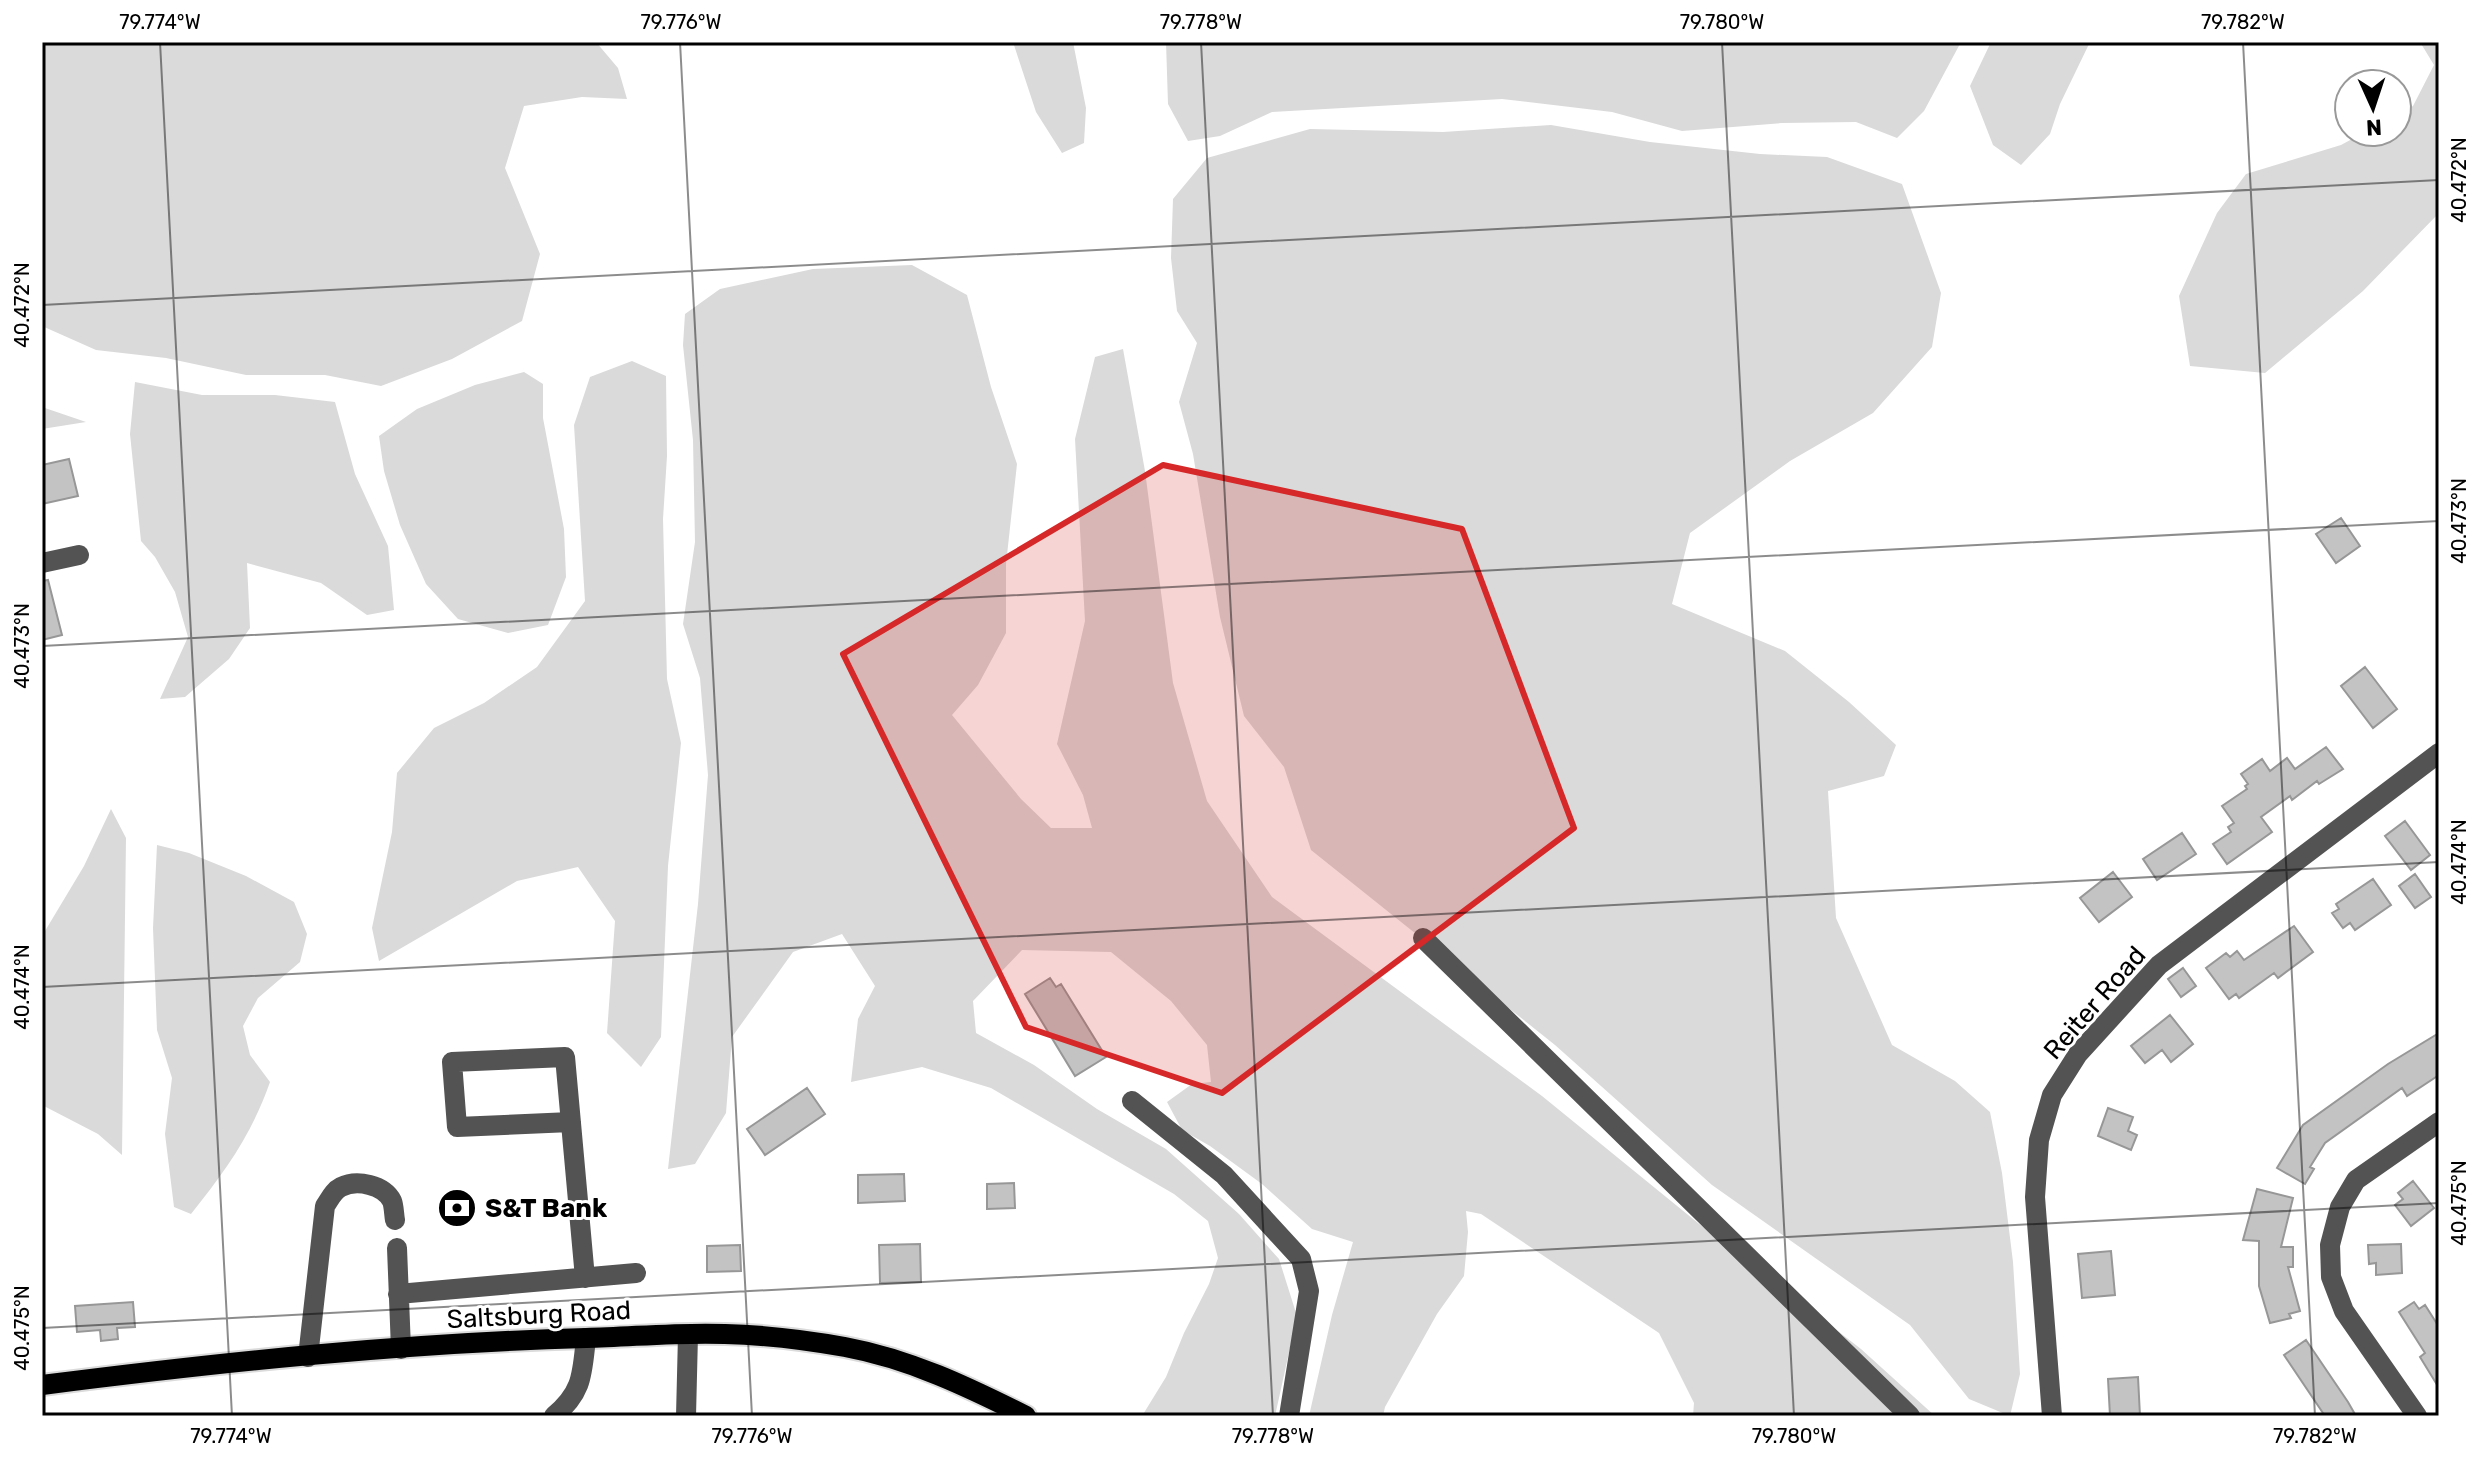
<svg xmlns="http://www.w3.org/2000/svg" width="2481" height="1458" font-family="Rubik,sans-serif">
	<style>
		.green { fill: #dadada }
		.building { fill: #c3c3c3; stroke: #979797; stroke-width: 2 }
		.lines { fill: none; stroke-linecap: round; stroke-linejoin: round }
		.major-casing { stroke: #dbdbdb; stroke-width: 24 }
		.minor { stroke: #535353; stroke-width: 20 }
		.major { stroke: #000; stroke-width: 20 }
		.marked { fill: #d62828; fill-opacity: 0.2; stroke: #d62828; stroke-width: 6; stroke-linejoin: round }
		.ticks { fill: none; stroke: #000; stroke-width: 2; stroke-opacity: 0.45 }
		.labels { text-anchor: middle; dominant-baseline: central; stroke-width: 6; stroke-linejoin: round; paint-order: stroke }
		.street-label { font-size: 26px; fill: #000; stroke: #fff }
		.poi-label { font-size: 26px; font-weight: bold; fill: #000; stroke: #fff; text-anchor: start }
		.neatline { fill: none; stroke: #000; stroke-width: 3 }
		.ticks-label { font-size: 20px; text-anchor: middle; fill: #000 }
	</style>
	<rect width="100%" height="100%" fill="#fff"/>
	<path class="green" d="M 42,42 L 596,42 L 618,68 L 627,99 L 582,97 L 524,106 L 505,168 L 540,254 L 522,321 L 452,359 L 381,386 L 325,375 L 246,375 L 166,358 L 96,350 L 42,326 Z
		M 1013,42 L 1073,42 L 1086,108 L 1084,143 L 1062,153 L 1036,112 Z
		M 1166,42 L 1961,42 L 1924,111 L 1897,138 L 1856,122 L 1782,123 L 1682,131 L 1612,112 L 1502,99 L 1272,112 L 1220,136 L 1188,141 L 1168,104 Z
		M 1991,42 L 2090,42 L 2060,104 L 2050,134 L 2021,165 L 1993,145 L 1970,86 Z
		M 2420,42 L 2439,42 L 2439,213 L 2363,291 L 2265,373 L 2190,366 L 2179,296 L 2217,213 L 2246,174 L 2341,145 L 2365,132 L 2397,132 L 2397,115 L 2413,106 L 2434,65 Z
		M 1551,125 L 1650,142 L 1760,154 L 1827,157 L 1902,184 L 1941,293 L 1932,347 L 1873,413 L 1790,461 L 1690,533 L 1672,604 L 1785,651 L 1849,702 L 1896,745 L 1884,776 L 1828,791 L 1836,918 L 1892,1045 L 1955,1081 L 1990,1112 L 2002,1173 L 2013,1262 L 2020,1374 L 2010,1416 L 1969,1399 L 1910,1325 L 1712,1185 L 1555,1045 L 1311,850 L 1284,767 L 1244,716 L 1220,617 L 1193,454 L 1179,402 L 1197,343 L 1177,311 L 1171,258 L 1173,199 L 1207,158 L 1310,129 L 1443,132 Z
		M 912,265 L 967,295 L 991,387 L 1017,464 L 1006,564 L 1006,633 L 978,685 L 952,715 L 1021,799 L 1051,828 L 1092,828 L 1083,795 L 1057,744 L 1085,621 L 1075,439 L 1095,357 L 1123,349 L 1145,471 L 1173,683 L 1207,801 L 1272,897 L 1542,1096 L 1698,1223 L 1861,1349 L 1935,1416 L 1693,1416 L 1694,1403 L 1659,1333 L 1481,1214 L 1466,1211 L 1468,1232 L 1464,1276 L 1437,1314 L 1385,1407 L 1383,1416 L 1309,1416 L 1332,1315 L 1353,1242 L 1312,1229 L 1262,1184 L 1210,1146 L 1182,1130 L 1167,1102 L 1192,1084 L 1211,1082 L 1207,1045 L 1171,1001 L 1111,952 L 1022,950 L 973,1001 L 976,1033 L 1034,1065 L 1097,1109 L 1166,1149 L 1239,1214 L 1279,1259 L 1297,1316 L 1275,1416 L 1142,1416 L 1166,1377 L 1184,1333 L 1209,1284 L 1218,1258 L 1208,1221 L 1174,1194 L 991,1088 L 922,1067 L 851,1082 L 858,1019 L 875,986 L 842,934 L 793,952 L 732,1037 L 726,1113 L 695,1164 L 668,1169 L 698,904 L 708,775 L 700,678 L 683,624 L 695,542 L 693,440 L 683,345 L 685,314 L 720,289 L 813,269 Z
		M 632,361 L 666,376 L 667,456 L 663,519 L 667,679 L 681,743 L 668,866 L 661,1037 L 641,1067 L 607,1033 L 615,921 L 578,867 L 517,881 L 379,961 L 372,928 L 392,832 L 397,773 L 434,728 L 484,703 L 537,667 L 585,601 L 574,425 L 590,377 Z
		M 524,372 L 543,384 L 543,418 L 564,529 L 566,577 L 548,625 L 508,633 L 458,619 L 426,584 L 400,525 L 384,471 L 379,436 L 417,409 L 475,385 Z
		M 135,382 L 202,395 L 275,395 L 335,402 L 355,474 L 388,546 L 394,610 L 367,615 L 321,583 L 247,563 L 250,628 L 229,659 L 185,697 L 160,699 L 188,637 L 175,592 L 155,557 L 141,541 L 130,434 Z
		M 42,407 L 86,422 L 42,429 Z
		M 111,809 L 126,838 L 122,1155 L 98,1134 L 42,1105 L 42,936 L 84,866 Z
		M 157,845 L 189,853 L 246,876 L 294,902 L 307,934 L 300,962 L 258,998 L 243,1026 L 250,1055 L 270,1082 C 251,1136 226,1170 191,1214 L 174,1207 L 165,1134 L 172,1078 L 157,1030 L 153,928 Z"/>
	<path class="building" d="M 69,459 L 78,496 L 42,504 L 42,465 Z
		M 2341,518 L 2360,546 L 2336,563 L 2316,534 Z
		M 48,580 L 62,635 L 42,640 L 42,581 Z
		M 2365,667 L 2397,709 L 2373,728 L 2341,686 Z
		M 2326,747 L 2343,769 L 2319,784 L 2317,781 L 2292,800 L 2290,796 L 2261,817 L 2272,832 L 2227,864 L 2213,844 L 2231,832 L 2228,827 L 2234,823 L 2222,806 L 2247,789 L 2245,786 L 2248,784 L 2241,774 L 2262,759 L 2270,771 L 2287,758 L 2295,769 Z
		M 2405,821 L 2430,855 L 2411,870 L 2385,836 Z
		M 2182,833 L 2196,854 L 2157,880 L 2143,859 Z
		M 2113,872 L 2132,897 L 2099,922 L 2080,898 Z
		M 2415,874 L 2431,897 L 2415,908 L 2399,886 Z
		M 2373,879 L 2391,905 L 2355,930 L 2350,923 L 2343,928 L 2332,913 L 2339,909 L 2336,904 Z
		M 2294,926 L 2313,952 L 2278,978 L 2274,973 L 2239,998 L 2236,994 L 2229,999 L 2206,968 L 2226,953 L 2230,957 L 2237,951 L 2244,960 Z
		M 2183,968 L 2196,986 L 2181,997 L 2168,979 Z
		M 1050,978 L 1056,987 L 1061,984 L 1106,1057 L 1075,1076 L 1025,994 Z
		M 2170,1015 L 2193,1044 L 2171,1062 L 2162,1050 L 2145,1063 L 2131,1046 Z
		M 2439,1033 L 2439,1075 L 2407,1096 L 2402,1088 L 2325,1143 L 2310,1167 L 2314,1169 L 2305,1184 L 2277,1168 L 2303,1125 L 2388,1064 Z
		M 807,1088 L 825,1114 L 765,1155 L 747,1129 Z
		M 2108,1108 L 2133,1117 L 2128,1131 L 2137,1135 L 2131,1150 L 2098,1136 Z
		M 904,1174 L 905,1201 L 858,1203 L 858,1175 Z
		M 2413,1181 L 2434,1208 L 2411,1226 L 2395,1205 L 2403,1199 L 2398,1193 Z
		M 1014,1183 L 1015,1208 L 987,1209 L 987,1184 Z
		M 2257,1189 L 2293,1198 L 2281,1247 L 2293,1247 L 2293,1267 L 2288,1267 L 2300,1311 L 2289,1314 L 2291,1318 L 2270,1323 L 2259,1286 L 2259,1241 L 2243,1240 Z
		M 920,1244 L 921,1282 L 880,1283 L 879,1245 Z
		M 2401,1244 L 2402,1273 L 2376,1275 L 2376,1263 L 2369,1264 L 2368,1245 Z
		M 740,1245 L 741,1271 L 707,1272 L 707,1246 Z
		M 2111,1251 L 2115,1295 L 2082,1298 L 2078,1254 Z
		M 133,1302 L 135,1327 L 117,1328 L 118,1339 L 101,1341 L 100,1330 L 77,1332 L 75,1306 Z
		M 2414,1302 L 2419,1309 L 2425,1305 L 2439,1327 L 2439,1388 L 2420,1357 L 2425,1353 L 2399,1312 Z
		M 2306,1340 L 2348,1402 L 2356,1416 L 2325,1416 L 2284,1355 Z
		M 2138,1377 L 2140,1416 L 2110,1416 L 2108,1379 Z"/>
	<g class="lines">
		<defs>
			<path id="major" d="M 42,1385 C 222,1362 404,1343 586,1338 C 632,1337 679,1332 725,1334 C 765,1335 806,1340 845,1347 C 910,1359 968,1387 1026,1416"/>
		</defs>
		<use href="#major" class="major-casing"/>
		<path class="minor" d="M 42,563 L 79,555
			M 1423,938 L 1910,1416
			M 1132,1101 L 1224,1175 L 1301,1259 L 1309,1291 L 1289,1416
			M 571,1122 L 457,1127 L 452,1062 L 565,1057 L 585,1278
			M 397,1248 L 401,1349
			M 398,1294 L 636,1273
			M 308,1357 L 325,1206 C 330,1199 333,1191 341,1187 C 357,1179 384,1185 392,1201 C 394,1206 394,1215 395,1220
			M 554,1416 C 583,1392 582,1374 586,1338
			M 686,1416 L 688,1335
			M 2052,1416 L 2035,1197 L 2039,1140 L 2052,1095 L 2078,1054 L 2159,965 L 2439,753
			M 2417,1416 L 2344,1311 L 2331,1277 L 2330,1245 L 2340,1207 L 2356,1180 L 2439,1122"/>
		<use href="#major" class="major"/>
	</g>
	<path class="marked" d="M 1163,465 L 1462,529 L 1574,828 L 1222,1093 L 1026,1027 L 843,654 Z"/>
	<path class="ticks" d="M 160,42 L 232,1416M 680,42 L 752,1416M 1201,42 L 1273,1416M 1722,42 L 1794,1416M 2243,42 L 2315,1416M 42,305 L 2439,180M 42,646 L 2439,521M 42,987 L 2439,862M 42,1328 L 2439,1203"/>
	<defs>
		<symbol id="bank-disc" viewBox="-11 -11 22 22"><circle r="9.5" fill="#000" stroke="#fff"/><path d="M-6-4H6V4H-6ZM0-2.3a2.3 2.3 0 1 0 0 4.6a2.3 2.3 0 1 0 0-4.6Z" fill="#fff"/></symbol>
	</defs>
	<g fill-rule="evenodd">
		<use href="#bank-disc" x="435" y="1186" width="44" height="44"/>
	</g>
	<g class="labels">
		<g class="street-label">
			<text transform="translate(2095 1003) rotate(-49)">Reiter Road</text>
			<text transform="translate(539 1315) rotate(-3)">Saltsburg Road</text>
		</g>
		<g class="poi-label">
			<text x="485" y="1208">S&amp;T Bank</text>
		</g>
	</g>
	<rect width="2481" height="1458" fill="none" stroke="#ffffff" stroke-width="88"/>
	<g transform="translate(2373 108) rotate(177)"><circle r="38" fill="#ffffff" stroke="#999999" stroke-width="2"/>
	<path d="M0-6L14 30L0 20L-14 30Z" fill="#000000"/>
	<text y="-12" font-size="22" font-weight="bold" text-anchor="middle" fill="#000000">N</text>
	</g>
	<rect x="44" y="44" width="2393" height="1370" class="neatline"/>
	<g class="ticks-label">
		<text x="160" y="29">79.774°W</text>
		<text x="681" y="29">79.776°W</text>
		<text x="1201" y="29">79.778°W</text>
		<text x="1722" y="29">79.780°W</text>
		<text x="2243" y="29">79.782°W</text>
		<text transform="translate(2459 180) rotate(-90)" y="7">40.472°N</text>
		<text transform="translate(22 305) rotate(-90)" y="7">40.472°N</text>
		<text transform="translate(2459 521) rotate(-90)" y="7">40.473°N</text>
		<text transform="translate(22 646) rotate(-90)" y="7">40.473°N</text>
		<text transform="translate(2459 862) rotate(-90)" y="7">40.474°N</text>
		<text transform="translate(22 987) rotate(-90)" y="7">40.474°N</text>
		<text transform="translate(2459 1203) rotate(-90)" y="7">40.475°N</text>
		<text transform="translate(22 1328) rotate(-90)" y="7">40.475°N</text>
		<text x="231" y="1443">79.774°W</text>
		<text x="752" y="1443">79.776°W</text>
		<text x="1273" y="1443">79.778°W</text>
		<text x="1794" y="1443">79.780°W</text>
		<text x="2315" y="1443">79.782°W</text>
	</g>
</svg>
